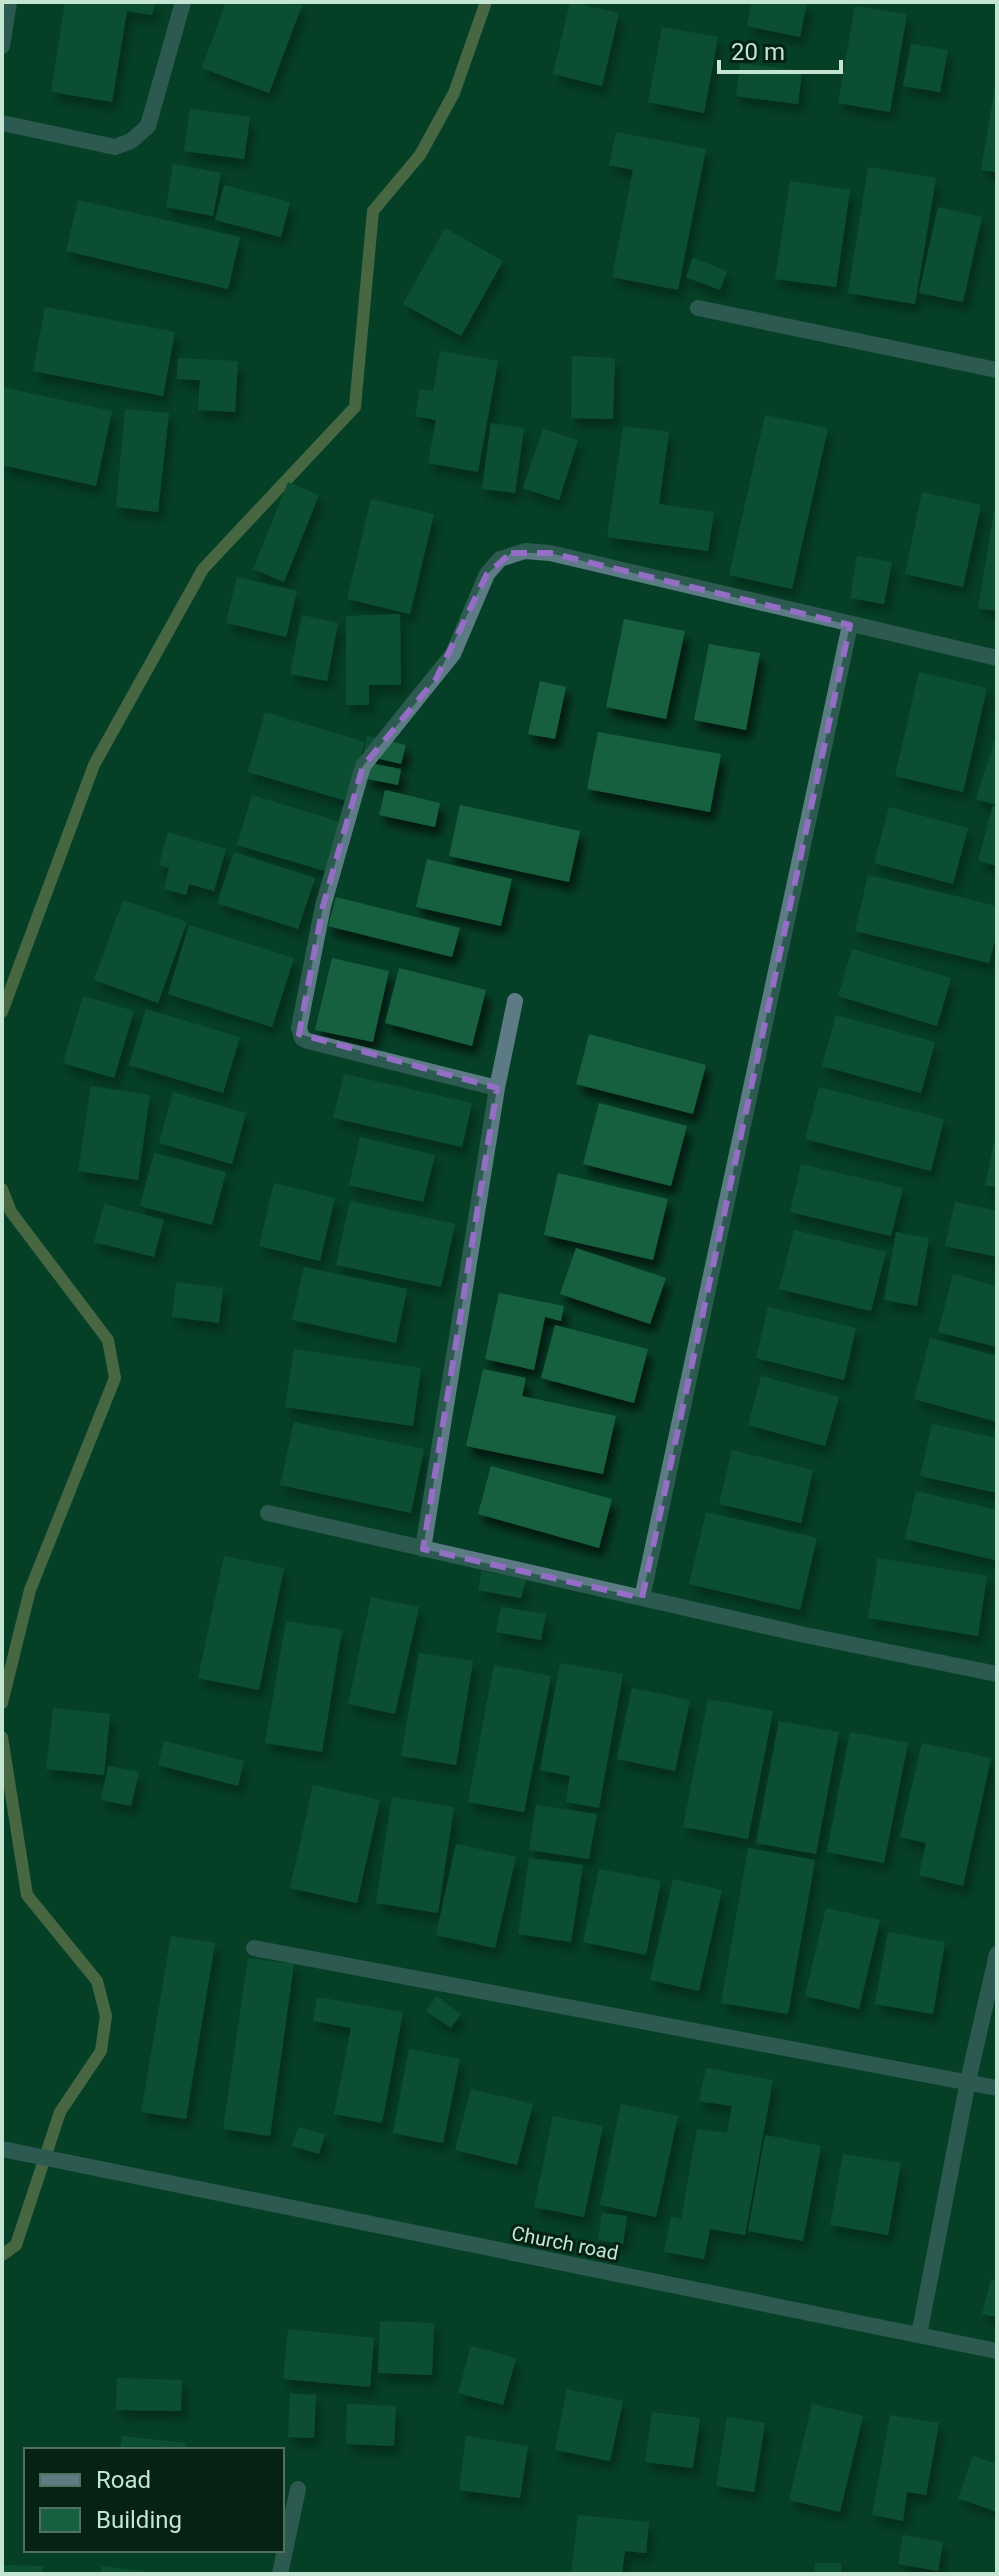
<svg xmlns="http://www.w3.org/2000/svg" width="999" height="2576" font-family="Roboto,sans-serif">
	<style>
		.lines { fill: none; stroke-linecap: round; stroke-linejoin: round }
		.stream { stroke: #969864; stroke-width: 12 }
		.building { fill: #18603f; filter: url(#shadow) }
		.service { stroke: #5c7b85; stroke-width: 16 }
		.minor { stroke: #5c7b85; stroke-width: 16 }
		.marked { fill: none; stroke: #946dc5; stroke-width: 6; stroke-dasharray: 16 10; stroke-linejoin: round }
		.labels { text-anchor: middle; dominant-baseline: central; stroke-width: 6; stroke-linejoin: round; paint-order: stroke }
		.street-label { font-size: 20px; fill: #c3e5d1; stroke: #052214 }
	</style>
	<defs>
		<filter id="shadow"><feDropShadow dx="5" dy="9" stdDeviation="4" flood-color="#0009"/></filter>
	</defs>
	<rect width="100%" height="100%" fill="#063f27"/>
	<g class="lines">
		<path class="stream" d="M 2,1012 L 94,765 L 203,569 L 355,407 L 373,211 L 420,155 L 454,93 L 486,2
			M 2,1189 L 11,1212 L 108,1340 L 115,1378 L 30,1590 L 2,1703
			M 2,1737 L 27,1895 L 97,1981 L 106,2016 L 101,2051 L 60,2112 L 16,2245 L 2,2255"/>
	</g>
	<path class="building" d="M 65,2 L 155,2 L 152,15 L 127,11 L 112,102 L 51,92 Z
		M 226,2 L 302,5 L 269,93 L 202,68 Z
		M 570,2 L 619,13 L 602,86 L 553,74 Z
		M 752,2 L 807,2 L 800,37 L 747,26 Z
		M 855,6 L 907,14 L 890,112 L 838,103 Z
		M 662,27 L 718,37 L 704,113 L 648,102 Z
		M 911,44 L 948,50 L 940,92 L 903,86 Z
		M 740,63 L 802,71 L 798,104 L 736,96 Z
		M 995,87 L 997,87 L 997,172 L 981,170 Z
		M 190,109 L 250,117 L 244,159 L 184,151 Z
		M 616,132 L 706,149 L 678,290 L 612,277 L 633,170 L 609,165 Z
		M 173,164 L 221,173 L 213,216 L 166,207 Z
		M 868,167 L 936,178 L 915,304 L 848,293 Z
		M 790,181 L 850,190 L 836,287 L 775,279 Z
		M 224,185 L 290,202 L 281,237 L 215,220 Z
		M 78,200 L 240,237 L 228,289 L 66,251 Z
		M 938,207 L 982,217 L 963,302 L 919,293 Z
		M 445,228 L 503,261 L 461,336 L 403,304 Z
		M 693,258 L 727,271 L 720,290 L 686,277 Z
		M 45,307 L 175,332 L 163,396 L 33,371 Z
		M 440,351 L 498,361 L 478,472 L 428,463 L 436,420 L 415,416 L 420,389 L 433,391 Z
		M 572,356 L 615,358 L 613,419 L 571,418 Z
		M 178,358 L 238,361 L 235,412 L 198,410 L 200,380 L 177,379 Z
		M 2,387 L 112,411 L 96,486 L 2,465 Z
		M 125,409 L 169,413 L 158,512 L 116,507 Z
		M 765,415 L 828,428 L 792,589 L 729,575 Z
		M 491,423 L 524,428 L 515,493 L 482,489 Z
		M 623,426 L 669,432 L 659,504 L 714,512 L 708,551 L 607,537 Z
		M 543,429 L 578,440 L 559,500 L 523,488 Z
		M 288,482 L 319,495 L 284,582 L 253,569 Z
		M 922,492 L 981,505 L 963,587 L 905,574 Z
		M 371,499 L 434,514 L 410,614 L 347,599 Z
		M 994,512 L 997,512 L 997,611 L 978,608 Z
		M 857,556 L 892,562 L 884,604 L 850,598 Z
		M 237,577 L 297,591 L 286,637 L 226,623 Z
		M 400,614 L 401,685 L 369,685 L 369,705 L 346,705 L 346,616 Z
		M 302,615 L 338,623 L 327,681 L 290,674 Z
		M 624,619 L 685,631 L 666,719 L 606,707 Z
		M 709,644 L 760,653 L 746,730 L 694,720 Z
		M 919,672 L 987,688 L 963,792 L 895,776 Z
		M 540,681 L 566,687 L 555,739 L 528,734 Z
		M 265,712 L 365,742 L 347,801 L 248,772 Z
		M 598,732 L 721,754 L 710,812 L 587,789 Z
		M 997,732 L 997,805 L 976,799 Z
		M 367,736 L 406,745 L 401,764 L 363,755 Z
		M 369,763 L 401,769 L 398,785 L 367,779 Z
		M 385,790 L 440,803 L 435,827 L 379,815 Z
		M 252,795 L 340,822 L 325,871 L 237,845 Z
		M 460,805 L 580,831 L 569,882 L 449,856 Z
		M 993,805 L 997,806 L 997,866 L 978,861 Z
		M 889,807 L 968,828 L 953,884 L 874,863 Z
		M 168,832 L 226,849 L 214,891 L 189,884 L 186,895 L 164,889 L 169,868 L 159,865 Z
		M 234,852 L 315,878 L 298,929 L 217,903 Z
		M 427,859 L 512,879 L 501,926 L 416,907 Z
		M 868,875 L 997,906 L 997,933 L 989,963 L 855,931 Z
		M 336,897 L 460,928 L 452,957 L 328,926 Z
		M 123,900 L 187,922 L 158,1003 L 94,980 Z
		M 189,925 L 294,958 L 272,1027 L 168,994 Z
		M 852,949 L 951,978 L 937,1026 L 838,996 Z
		M 332,958 L 389,971 L 373,1042 L 315,1030 Z
		M 399,968 L 486,990 L 472,1046 L 385,1023 Z
		M 83,996 L 134,1011 L 114,1078 L 63,1063 Z
		M 146,1009 L 240,1037 L 223,1093 L 129,1065 Z
		M 836,1015 L 935,1042 L 921,1093 L 822,1066 Z
		M 589,1034 L 706,1065 L 693,1114 L 576,1084 Z
		M 344,1074 L 472,1103 L 462,1147 L 333,1118 Z
		M 91,1086 L 150,1095 L 138,1180 L 78,1171 Z
		M 819,1087 L 944,1119 L 931,1171 L 805,1139 Z
		M 173,1092 L 246,1113 L 232,1164 L 159,1143 Z
		M 599,1103 L 687,1126 L 671,1186 L 583,1164 Z
		M 996,1132 L 997,1132 L 997,1188 L 985,1185 Z
		M 360,1137 L 435,1155 L 423,1202 L 349,1185 Z
		M 154,1153 L 226,1172 L 212,1225 L 140,1206 Z
		M 801,1164 L 903,1188 L 891,1236 L 790,1212 Z
		M 558,1173 L 668,1199 L 653,1260 L 544,1235 Z
		M 274,1183 L 335,1198 L 320,1261 L 259,1246 Z
		M 350,1201 L 455,1224 L 441,1287 L 336,1265 Z
		M 955,1202 L 997,1211 L 997,1257 L 945,1246 Z
		M 104,1204 L 164,1220 L 154,1257 L 94,1242 Z
		M 794,1230 L 886,1252 L 871,1311 L 779,1289 Z
		M 896,1232 L 929,1238 L 917,1306 L 884,1300 Z
		M 576,1248 L 666,1278 L 650,1324 L 560,1294 Z
		M 304,1267 L 407,1289 L 396,1343 L 292,1320 Z
		M 953,1274 L 997,1286 L 997,1347 L 938,1332 Z
		M 176,1282 L 223,1288 L 219,1323 L 172,1317 Z
		M 499,1293 L 564,1306 L 561,1321 L 545,1317 L 534,1370 L 485,1359 Z
		M 768,1307 L 856,1328 L 844,1380 L 756,1358 Z
		M 555,1325 L 648,1349 L 634,1403 L 541,1378 Z
		M 930,1338 L 997,1356 L 997,1422 L 914,1399 Z
		M 294,1349 L 421,1368 L 413,1426 L 285,1407 Z
		M 483,1369 L 526,1378 L 522,1396 L 616,1416 L 603,1474 L 466,1446 Z
		M 761,1376 L 839,1397 L 825,1446 L 748,1425 Z
		M 294,1422 L 424,1449 L 411,1513 L 280,1485 Z
		M 932,1424 L 997,1438 L 997,1493 L 920,1476 Z
		M 732,1450 L 813,1470 L 801,1523 L 719,1504 Z
		M 491,1466 L 612,1499 L 599,1548 L 478,1514 Z
		M 916,1491 L 997,1510 L 995,1560 L 905,1539 Z
		M 706,1512 L 817,1538 L 800,1610 L 689,1584 Z
		M 224,1556 L 284,1568 L 259,1690 L 198,1678 Z
		M 878,1558 L 987,1576 L 978,1636 L 868,1618 Z
		M 482,1571 L 526,1580 L 521,1598 L 478,1590 Z
		M 371,1597 L 419,1607 L 395,1714 L 348,1704 Z
		M 501,1607 L 546,1614 L 541,1640 L 496,1632 Z
		M 286,1621 L 342,1630 L 322,1752 L 265,1743 Z
		M 419,1653 L 473,1661 L 456,1765 L 401,1756 Z
		M 560,1663 L 623,1674 L 599,1808 L 566,1802 L 570,1776 L 540,1770 Z
		M 494,1665 L 551,1676 L 524,1812 L 468,1802 Z
		M 632,1688 L 690,1700 L 675,1771 L 617,1759 Z
		M 708,1699 L 773,1711 L 748,1839 L 683,1827 Z
		M 53,1708 L 110,1714 L 104,1775 L 46,1769 Z
		M 779,1721 L 839,1732 L 816,1854 L 756,1843 Z
		M 850,1732 L 908,1743 L 884,1863 L 827,1852 Z
		M 164,1741 L 244,1761 L 238,1786 L 158,1765 Z
		M 922,1743 L 991,1758 L 963,1886 L 919,1875 L 926,1843 L 900,1837 Z
		M 108,1766 L 139,1772 L 131,1806 L 101,1800 Z
		M 313,1785 L 380,1800 L 357,1903 L 290,1888 Z
		M 392,1797 L 454,1807 L 438,1913 L 376,1903 Z
		M 536,1805 L 597,1814 L 589,1859 L 529,1850 Z
		M 456,1844 L 516,1857 L 495,1948 L 436,1935 Z
		M 748,1848 L 815,1860 L 788,2014 L 721,2003 Z
		M 529,1858 L 583,1865 L 571,1942 L 518,1934 Z
		M 599,1869 L 661,1881 L 646,1955 L 583,1942 Z
		M 673,1879 L 722,1890 L 699,1991 L 650,1980 Z
		M 826,1908 L 880,1920 L 859,2009 L 805,1996 Z
		M 888,1932 L 945,1942 L 933,2014 L 875,2004 Z
		M 171,1936 L 215,1943 L 186,2119 L 141,2112 Z
		M 248,1958 L 294,1964 L 270,2136 L 223,2129 Z
		M 437,1996 L 461,2014 L 451,2028 L 426,2011 Z
		M 317,1997 L 403,2012 L 382,2123 L 334,2114 L 351,2028 L 313,2021 Z
		M 409,2049 L 460,2059 L 443,2143 L 393,2133 Z
		M 706,2068 L 773,2080 L 745,2235 L 710,2229 L 704,2259 L 664,2252 L 671,2217 L 681,2219 L 697,2129 L 727,2133 L 732,2106 L 699,2101 Z
		M 471,2089 L 533,2104 L 517,2165 L 455,2150 Z
		M 621,2104 L 678,2116 L 656,2217 L 600,2205 Z
		M 553,2116 L 603,2126 L 584,2217 L 534,2207 Z
		M 298,2127 L 325,2134 L 319,2154 L 292,2146 Z
		M 765,2135 L 821,2146 L 803,2241 L 748,2231 Z
		M 843,2154 L 901,2163 L 888,2235 L 830,2225 Z
		M 602,2213 L 627,2216 L 623,2244 L 598,2240 Z
		M 991,2279 L 997,2281 L 997,2317 L 982,2314 Z
		M 380,2321 L 434,2323 L 432,2375 L 378,2373 Z
		M 288,2329 L 374,2338 L 370,2387 L 283,2379 Z
		M 471,2346 L 516,2358 L 503,2405 L 458,2393 Z
		M 117,2378 L 182,2380 L 181,2411 L 116,2410 Z
		M 567,2389 L 623,2401 L 610,2461 L 555,2450 Z
		M 290,2394 L 316,2395 L 314,2438 L 288,2437 Z
		M 347,2404 L 396,2406 L 394,2446 L 346,2444 Z
		M 812,2404 L 863,2416 L 840,2512 L 789,2500 Z
		M 652,2412 L 700,2418 L 693,2468 L 645,2462 Z
		M 890,2415 L 939,2423 L 926,2495 L 907,2492 L 903,2521 L 872,2515 Z
		M 727,2417 L 765,2423 L 754,2492 L 716,2486 Z
		M 122,2436 L 186,2443 L 185,2450 L 120,2450 Z
		M 466,2436 L 528,2446 L 520,2498 L 459,2490 Z
		M 973,2456 L 997,2464 L 997,2512 L 958,2498 Z
		M 578,2515 L 649,2522 L 646,2553 L 625,2551 L 622,2574 L 571,2574 Z
		M 903,2535 L 943,2542 L 938,2571 L 898,2564 Z
		M 815,2563 L 841,2563 L 841,2574 L 815,2574 Z
		M 2,2565 L 43,2566 L 42,2574 L 2,2574 Z
		M 102,2566 L 146,2572 L 146,2574 L 101,2574 Z"/>
	<g class="lines">
		<path class="service" d="M 2,123 L 115,147 L 131,141 L 148,126 L 183,2"/>
		<path class="minor" d="M 2,46 L 9,2
			M 698,308 L 997,370
			M 497,1088 L 308,1041 L 302,1038 L 299,1028 L 323,906 L 363,766 L 453,654 L 487,574 L 500,559 L 525,551 L 550,553 L 997,658
			M 268,1513 L 805,1635 L 997,1674
			M 423,1549 L 497,1088 L 515,1001
			M 642,1598 L 850,625
			M 254,1948 L 997,2088
			M 2,2149 L 997,2351
			M 919,2335 L 968,2081 L 997,1954
			M 280,2574 L 298,2489"/>
	</g>
	<path d="M0 0H999V2576H0ZM 511,553 L 550,553 L 850,625 L 642,1598 L 423,1549 L 497,1088 L 299,1034 L 323,906 L 363,766 L 436,679 L 487,574 Z" fill="#063f27" fill-opacity=".55" fill-rule="evenodd"/>
	<path class="marked" d="M 511,553 L 550,553 L 850,625 L 642,1598 L 423,1549 L 497,1088 L 299,1034 L 323,906 L 363,766 L 436,679 L 487,574 Z"/>
	<g class="labels">
		<g class="street-label">
			<text transform="translate(565 2243) rotate(11)">Church road</text>
		</g>
	</g>
	<rect width="999" height="2576" fill="none" stroke="#c3e5d1" stroke-width="8"/>
	<rect x="24" y="2448" width="260" height="104" fill="#052214" stroke="#517060" stroke-width="2"/>
	<rect x="40" y="2474" width="40" height="12" fill="#5c7b85" stroke="#517060" stroke-width="2"/>
	<text x="96" y="2488" font-size="24" fill="#c3e5d1">Road</text>
	<rect x="40" y="2508" width="40" height="24" fill="#18603f" stroke="#517060" stroke-width="2"/>
	<text x="96" y="2528" font-size="24" fill="#c3e5d1">Building</text>
	<path d="M719 60v12h122v-12" fill="none" stroke="#c3e5d1" stroke-width="4"/>
	<text x="731" y="60" font-size="24" fill="#c3e5d1" stroke="#052214" stroke-width="6" paint-order="stroke">20 m</text>
</svg>
